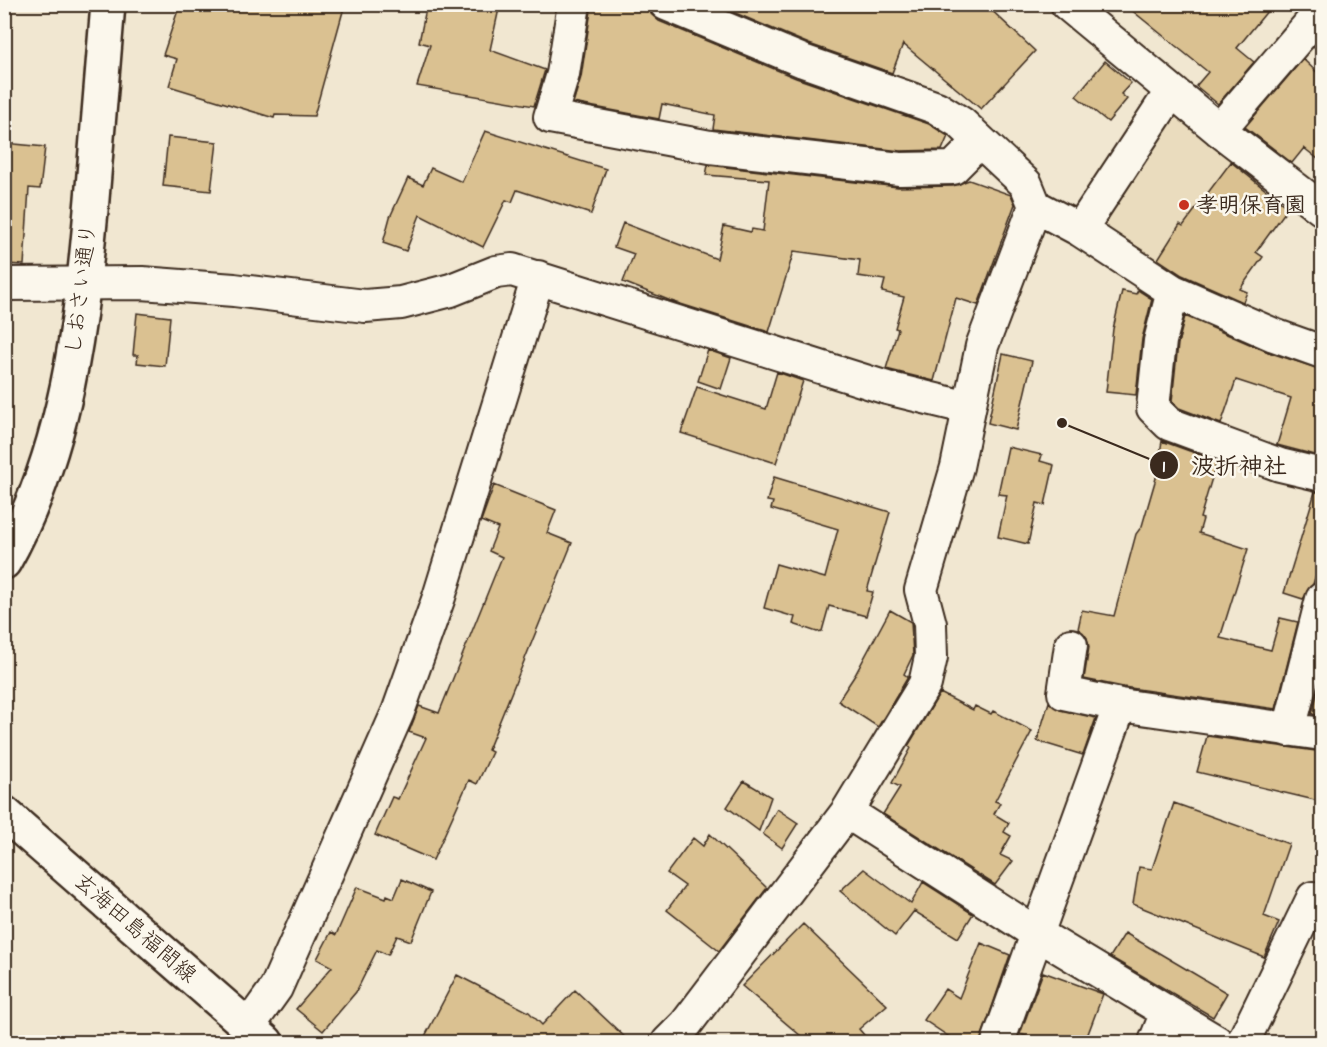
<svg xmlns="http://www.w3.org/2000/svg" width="1327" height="1047" font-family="'Architects Daughter','Klee One',sans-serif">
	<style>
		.built { fill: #eadcbe }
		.building { fill: #dac191; stroke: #3b2a1e; stroke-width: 1.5 }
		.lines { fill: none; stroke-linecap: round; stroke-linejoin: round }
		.street-casing { stroke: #3b2a1e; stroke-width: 36 }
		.secondary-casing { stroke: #3b2a1e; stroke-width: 38 }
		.street { stroke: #fbf7ec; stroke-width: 32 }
		.secondary { stroke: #fbf7ec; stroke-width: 33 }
		.poi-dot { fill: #c8321e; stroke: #fbf7ec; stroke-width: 2 }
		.labels { text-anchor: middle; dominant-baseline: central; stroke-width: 5; stroke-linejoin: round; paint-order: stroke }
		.poi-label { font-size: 22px; font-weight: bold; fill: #3b2a1e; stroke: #fbf7ec; text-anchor: start }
		.street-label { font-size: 22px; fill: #3b2a1e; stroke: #fbf7ec }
		.leader { fill: none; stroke: #3b2a1e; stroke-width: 2 }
		.callout-dot { fill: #3b2a1e; stroke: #fbf7ec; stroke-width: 2 }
		.mark-label { font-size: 18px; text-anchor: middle; font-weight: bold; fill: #fff }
		.callout-label { font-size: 24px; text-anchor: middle; font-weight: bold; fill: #3b2a1e; stroke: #fbf7ec; stroke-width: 5; stroke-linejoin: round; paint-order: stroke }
	</style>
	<rect width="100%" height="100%" fill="#f1e7d1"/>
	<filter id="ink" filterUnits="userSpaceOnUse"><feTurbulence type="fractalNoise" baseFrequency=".0167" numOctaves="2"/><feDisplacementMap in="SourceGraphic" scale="12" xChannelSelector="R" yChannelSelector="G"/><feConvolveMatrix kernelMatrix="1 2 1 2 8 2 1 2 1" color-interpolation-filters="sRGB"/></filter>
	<g filter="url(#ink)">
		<path class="built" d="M 1175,112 L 1270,181 L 1194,288 L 1100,230 Z"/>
		<path class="building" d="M 180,4 L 345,4 L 314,116 L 275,115 L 274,118 L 169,86 L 177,59 L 163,55 Z
			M 427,4 L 500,4 L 490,50 L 545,70 L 534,106 L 417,86 L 430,45 L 419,42 Z
			M 592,4 L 648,4 L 651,14 L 659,21 L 796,78 L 929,124 L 948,136 L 942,150 L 901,151 L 713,129 L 715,115 L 662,104 L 659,119 L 573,103 L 581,77 Z
			M 714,4 L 985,4 L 1035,51 L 981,109 L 903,44 L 892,73 L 809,44 Z
			M 1124,4 L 1273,4 L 1237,48 L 1254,62 L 1218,104 L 1196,86 L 1208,72 Z
			M 1303,59 L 1323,78 L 1323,163 L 1304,148 L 1292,163 L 1245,127 Z
			M 1105,61 L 1131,83 L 1121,94 L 1127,99 L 1108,122 L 1076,96 Z
			M 485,131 L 606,169 L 591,214 L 517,190 L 512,202 L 506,200 L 483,247 L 420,215 L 406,251 L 383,243 L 390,217 L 408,178 L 423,185 L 431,168 L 462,182 Z
			M 168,137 L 217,142 L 211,191 L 163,186 Z
			M 4,143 L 45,147 L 40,189 L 29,188 L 24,265 L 4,264 Z
			M 1231,162 L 1288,208 L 1256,252 L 1263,257 L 1240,289 L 1247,292 L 1243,302 L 1182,275 L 1158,259 L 1180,224 L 1183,226 Z
			M 708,165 L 898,187 L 953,186 L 969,180 L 1011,195 L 1015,204 L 978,305 L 956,298 L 934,381 L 886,369 L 898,329 L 895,328 L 904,297 L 882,292 L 885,280 L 858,276 L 860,260 L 794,251 L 769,332 L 671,301 L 623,282 L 634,254 L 614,247 L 623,223 L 717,259 L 724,226 L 751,232 L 752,229 L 763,231 L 769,180 L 706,175 Z
			M 1138,290 L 1152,299 L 1142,339 L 1136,395 L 1106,392 L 1113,329 L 1122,291 L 1136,294 Z
			M 137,313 L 170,317 L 165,366 L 137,363 L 138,355 L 133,355 Z
			M 1185,316 L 1268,352 L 1323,370 L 1323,457 L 1277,445 L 1291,398 L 1236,380 L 1221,424 L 1179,408 L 1172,401 L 1178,344 Z
			M 708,350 L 731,358 L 721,389 L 698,381 Z
			M 1003,354 L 1032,361 L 1016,430 L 988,423 Z
			M 777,372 L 803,381 L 776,463 L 681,433 L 697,387 L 766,409 Z
			M 1162,441 L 1217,461 L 1200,518 L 1203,519 L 1199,533 L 1248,549 L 1220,638 L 1271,650 L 1280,618 L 1298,622 L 1276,709 L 1123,687 L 1084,679 L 1089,647 L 1087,638 L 1078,629 L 1082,610 L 1114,616 L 1136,534 L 1142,526 L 1156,478 Z
			M 1008,447 L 1042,455 L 1040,461 L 1054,465 L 1045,505 L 1037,503 L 1028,544 L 998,537 L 1007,495 L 998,494 Z
			M 774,477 L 890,512 L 867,591 L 873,592 L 866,616 L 829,606 L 822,631 L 817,632 L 793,624 L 795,617 L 764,608 L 776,564 L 825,578 L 838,529 L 771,509 L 773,502 L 767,501 Z
			M 494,485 L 556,510 L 547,533 L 572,543 L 488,750 L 492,752 L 477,784 L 469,780 L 433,860 L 375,835 L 392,797 L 398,799 L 426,738 L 409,732 L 419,706 L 439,713 L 502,557 L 489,551 L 498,528 L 481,521 Z
			M 1315,492 L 1323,492 L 1323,553 L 1313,584 L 1303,599 L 1284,593 Z
			M 890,610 L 911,622 L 913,655 L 904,674 L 908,677 L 878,727 L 838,701 L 855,675 Z
			M 1323,671 L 1323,716 L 1312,714 Z
			M 940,693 L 973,710 L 975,706 L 991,714 L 993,711 L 1032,731 L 995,801 L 1000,803 L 994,814 L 1009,823 L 1004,832 L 1011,836 L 1000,855 L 1013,861 L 995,885 L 883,814 L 900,787 L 892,783 L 911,748 L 908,746 Z
			M 1049,702 L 1060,710 L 1096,718 L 1083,755 L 1037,741 Z
			M 1207,736 L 1323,752 L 1323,802 L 1197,772 Z
			M 744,781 L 771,797 L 759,831 L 727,807 Z
			M 1174,803 L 1289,844 L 1264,916 L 1279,922 L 1264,957 L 1133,904 L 1139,867 L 1152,869 Z
			M 777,809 L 798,823 L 782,848 L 763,834 Z
			M 710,834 L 767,888 L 719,951 L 667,910 L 685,886 L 667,873 L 693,838 L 703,846 Z
			M 864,869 L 911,904 L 923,882 L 973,914 L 958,938 L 914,911 L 895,936 L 840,891 Z
			M 402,879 L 431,892 L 411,941 L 397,936 L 388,955 L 377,950 L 356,992 L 323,1031 L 296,1009 L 332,967 L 317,959 L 331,932 L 336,935 L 357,887 L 386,898 L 387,895 L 394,898 Z
			M 803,924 L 887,1005 L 859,1029 L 870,1042 L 808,1042 L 742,986 Z
			M 1125,933 L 1227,993 L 1213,1017 L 1110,957 Z
			M 981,943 L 1010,955 L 980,1042 L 957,1042 L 924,1020 L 945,989 L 959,998 Z
			M 1043,972 L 1103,994 L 1086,1039 L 1077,1036 L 1074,1042 L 1043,1042 L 1020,1034 Z
			M 457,975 L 529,1012 L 542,1025 L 575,990 L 630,1042 L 422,1042 Z"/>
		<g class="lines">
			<defs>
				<path id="street" d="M 574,4 L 563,74 L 550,117 L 710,147 L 900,169 L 953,168 L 980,141
					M 666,4 L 803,61 L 937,108 L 961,123 L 1026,184 L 1035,206 L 1080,230 L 1173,291 L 1274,335 L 1322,352
					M 1067,4 L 1219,130 L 1322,209
					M 1219,130 L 1322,10
					M 1080,230 L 1171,92
					M 4,284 L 142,283 L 234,290 L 365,306 L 401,303 L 451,290 L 496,272 L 512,270 L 887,388 L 969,408
					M 1173,291 L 1160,341 L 1153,408 L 1169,424 L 1280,465 L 1322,475
					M 1071,645 L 1064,693 L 1120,705 L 1322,734
					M 1289,730 L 1322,599
					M 847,812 L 1039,935 L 1217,1042
					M 248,1027 L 276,988 L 398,712 L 439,597 L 538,277
					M 668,1042 L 686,1024 L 847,812 L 925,684 L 931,657 L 930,624 L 921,590 L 957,467 L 982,346 L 1035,206
					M 998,1042 L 1120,705
					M 1155,1042 L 1167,1012
					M 1243,1042 L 1313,898 L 1322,902"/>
				<path id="secondary" d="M 4,562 C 67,450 81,324 92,199 C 97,134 103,69 108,4
					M 4,813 L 266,1042"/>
			</defs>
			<use href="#street" class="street-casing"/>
			<use href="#secondary" class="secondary-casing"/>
			<use href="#street" class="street"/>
			<use href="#secondary" class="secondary"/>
		</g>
	</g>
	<circle class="poi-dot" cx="1184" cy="205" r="6"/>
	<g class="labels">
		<g class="poi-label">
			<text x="1196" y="205">孝明保育園</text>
		</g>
		<g class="street-label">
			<text transform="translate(81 289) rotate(-83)">しおさい通り</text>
			<text transform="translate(135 928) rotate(41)">玄海田島福間線</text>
		</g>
	</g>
	<path class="leader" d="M1062 423L1164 465"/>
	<g class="callout-dot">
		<circle cx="1062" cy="423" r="6"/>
		<circle cx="1164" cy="465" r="15"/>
	</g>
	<g class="mark-label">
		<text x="1164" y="472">1</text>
	</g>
	<g class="callout-label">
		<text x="1239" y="474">波折神社</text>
	</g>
	<rect width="1327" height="1047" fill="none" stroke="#fbf7ec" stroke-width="24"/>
	<rect x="12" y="12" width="1303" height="1023" fill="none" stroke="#3b2a1e" stroke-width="2" filter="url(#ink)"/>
</svg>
